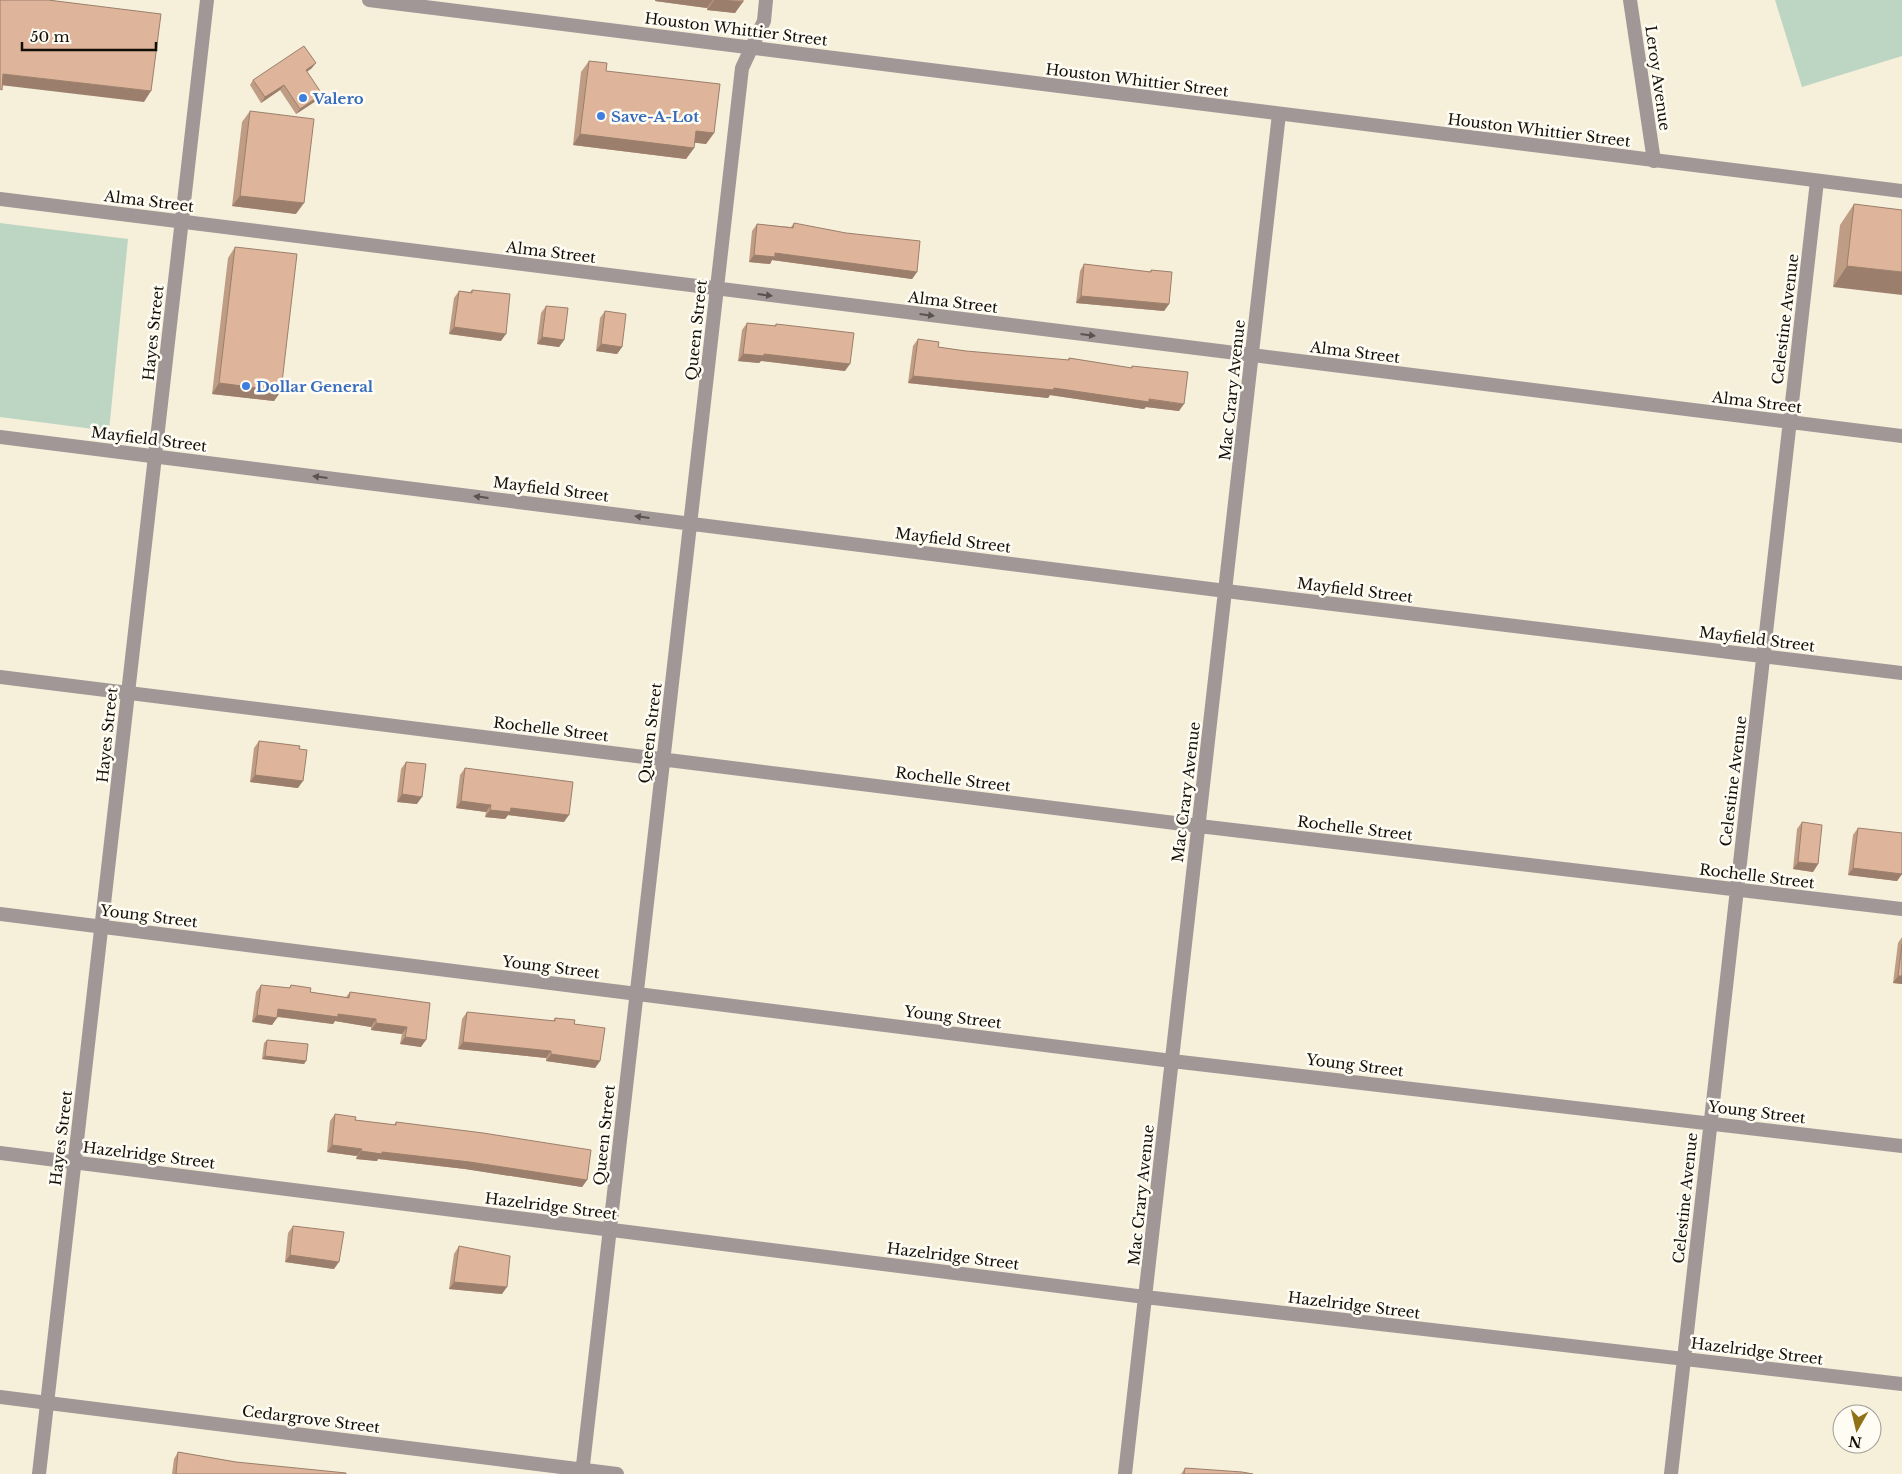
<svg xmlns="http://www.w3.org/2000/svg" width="1902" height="1474" font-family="'Libre Baskerville',serif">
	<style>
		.green { fill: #bdd6c4 }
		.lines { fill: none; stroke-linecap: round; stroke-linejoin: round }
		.minor { stroke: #a29797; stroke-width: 14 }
		.tertiary { stroke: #a29797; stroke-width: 14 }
		.wall { fill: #bf9c84 }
		.shaded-wall { fill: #9b7f6c }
		.building { fill: #deb59a; stroke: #9b7f6c }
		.oneway { fill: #5a5350 }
		.shop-dot { fill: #3f7fe0; stroke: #fffcf4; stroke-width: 2 }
		.labels { text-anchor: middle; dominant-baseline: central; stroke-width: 5; stroke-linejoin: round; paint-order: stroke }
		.street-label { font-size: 15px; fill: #110f08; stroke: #fffcf4 }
		.shop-label { font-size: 15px; font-weight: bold; fill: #366cbe; stroke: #fffcf4; text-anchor: start }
	</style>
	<rect width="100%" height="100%" fill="#f6efda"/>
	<path class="green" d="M 1775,0 L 1902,0 L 1902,56 L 1802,87 Z
		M 0,223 L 128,239 L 109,431 L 0,417 Z"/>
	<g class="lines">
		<path class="minor" d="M 1630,0 L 1654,161
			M 0,199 L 1902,436
			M 0,437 L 1226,591 L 1902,673
			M 0,677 L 1199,826 L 1902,909
			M 0,914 L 1172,1061 L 1902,1146
			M 0,1153 L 1145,1297 L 1902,1384
			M 0,1397 L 617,1474
			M 582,1474 L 742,68 L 764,21 L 766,0
			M 1125,1474 L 1279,114
			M 1671,1474 L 1817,181"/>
		<path class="tertiary" d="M 369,0 L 1902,191
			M 39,1474 L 207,0"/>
	</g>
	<path class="wall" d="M 655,0 L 743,0 L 735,13 L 707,10 L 707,8 L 655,1 Z
		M 589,61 L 606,71 L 714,133 L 706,144 L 694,142 L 694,148 L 686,159 L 573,145 L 581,72 Z
		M 312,68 L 307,72 L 319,99 L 296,114 L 280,90 L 261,103 L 250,85 L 253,80 Z
		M 250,111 L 296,214 L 232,206 L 242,122 Z
		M 1854,204 L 1902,210 L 1833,287 L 1840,225 Z
		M 794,223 L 917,272 L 912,279 L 772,260 L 770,264 L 749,262 L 752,231 L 757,224 L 791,227 Z
		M 235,247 L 281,391 L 274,401 L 212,394 L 228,258 Z
		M 1084,264 L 1150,272 L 1151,270 L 1169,304 L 1164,311 L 1076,303 L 1080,271 Z
		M 472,290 L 501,341 L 449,334 L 454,298 L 459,291 L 470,292 Z
		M 546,306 L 564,340 L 559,347 L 537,344 L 541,313 Z
		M 605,311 L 622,347 L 617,354 L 596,351 L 600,318 Z
		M 747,323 L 774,326 L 776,324 L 845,371 L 761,361 L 759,363 L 738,361 L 742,330 Z
		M 918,339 L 938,347 L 966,351 L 1068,360 L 1069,358 L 1131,368 L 1132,366 L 1179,411 L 1146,407 L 1144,409 L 1050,395 L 1048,398 L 908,383 L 913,346 Z
		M 259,741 L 298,788 L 250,782 L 254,748 Z
		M 406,762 L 417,804 L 397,802 L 401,769 Z
		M 465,768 L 564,822 L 508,815 L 505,819 L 485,817 L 486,812 L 456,808 L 460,775 Z
		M 1802,822 L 1818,864 L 1813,872 L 1793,869 L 1797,829 Z
		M 1858,828 L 1902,874 L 1897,881 L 1848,875 L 1853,835 Z
		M 1902,937 L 1902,984 L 1893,983 L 1898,943 Z
		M 261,985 L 289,988 L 291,985 L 310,992 L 346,997 L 350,992 L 430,1003 L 421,1047 L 400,1044 L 402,1034 L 371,1030 L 371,1027 L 335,1021 L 333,1024 L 277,1017 L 272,1025 L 252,1022 L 256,992 Z
		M 467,1012 L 553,1021 L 555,1018 L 574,1024 L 600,1061 L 595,1068 L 546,1061 L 546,1058 L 458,1049 L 462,1019 Z
		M 267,1040 L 306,1061 L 304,1064 L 262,1059 L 264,1043 Z
		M 335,1114 L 355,1120 L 394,1125 L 396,1122 L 587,1180 L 582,1187 L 465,1169 L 378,1159 L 377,1161 L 356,1159 L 357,1156 L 327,1152 L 330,1121 Z
		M 293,1226 L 334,1269 L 285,1262 L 288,1233 Z
		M 459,1246 L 502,1294 L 449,1289 L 454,1254 Z
		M 178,1452 L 236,1462 L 346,1474 L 172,1474 L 174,1459 Z
		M 1185,1468 L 1253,1474 L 1181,1474 Z"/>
	<path class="shaded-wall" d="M 656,0 L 713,0 L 707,8 L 655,1 Z
		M 714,0 L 721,0 L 743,2 L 735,13 L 707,10 Z
		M 316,63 L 312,68 L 302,75 L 306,70 Z
		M 3,74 L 151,91 L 144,102 L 0,85 Z
		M 284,85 L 280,90 L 261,103 L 265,97 Z
		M 322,94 L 319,99 L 296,114 L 300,109 Z
		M 696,131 L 714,133 L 706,144 L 688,142 Z
		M 580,134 L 694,148 L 686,159 L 573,145 Z
		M 240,196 L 304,203 L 296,214 L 232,206 Z
		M 775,253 L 917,272 L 912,279 L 772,260 L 770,264 L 749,262 L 754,255 Z
		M 1847,266 L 1902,272 L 1902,295 L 1833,287 Z
		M 1081,296 L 1169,304 L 1164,311 L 1076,303 Z
		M 454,327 L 506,334 L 501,341 L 449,334 Z
		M 542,337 L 564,340 L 559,347 L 537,344 Z
		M 601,344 L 622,347 L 617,354 L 596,351 Z
		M 743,354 L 764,354 L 850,364 L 845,371 L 761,361 L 759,363 L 738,361 Z
		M 913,376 L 1054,388 L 1184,404 L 1179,411 L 1146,407 L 1144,409 L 1050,395 L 1048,398 L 908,383 Z
		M 219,383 L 281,391 L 274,401 L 212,394 Z
		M 255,775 L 303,781 L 298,788 L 250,782 Z
		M 402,794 L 422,797 L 417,804 L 397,802 Z
		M 461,801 L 491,805 L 486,812 L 456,808 Z
		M 511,808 L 569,815 L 564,822 L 508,815 L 505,819 L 485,817 L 490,810 Z
		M 1798,862 L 1818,864 L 1813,872 L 1793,869 Z
		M 1853,868 L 1902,874 L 1897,881 L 1848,875 Z
		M 1898,976 L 1902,976 L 1902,984 L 1893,983 Z
		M 278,1009 L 338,1014 L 376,1019 L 371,1027 L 335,1021 L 333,1024 L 273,1016 Z
		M 257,1015 L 277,1018 L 272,1025 L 252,1022 Z
		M 376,1023 L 407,1027 L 402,1034 L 371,1030 Z
		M 405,1037 L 426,1040 L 421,1047 L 400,1044 Z
		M 463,1042 L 551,1051 L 546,1058 L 458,1049 Z
		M 551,1054 L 600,1061 L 595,1068 L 546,1061 Z
		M 265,1056 L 306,1061 L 304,1064 L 262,1059 Z
		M 332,1145 L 362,1149 L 357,1156 L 327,1152 Z
		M 361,1151 L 382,1152 L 470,1162 L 587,1180 L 582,1187 L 465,1169 L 378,1159 L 377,1161 L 356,1159 Z
		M 290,1255 L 339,1262 L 334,1269 L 285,1262 Z
		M 454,1282 L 507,1287 L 502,1294 L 449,1289 Z"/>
	<path class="building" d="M 0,0 L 48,0 L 161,14 L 151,91 L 3,74 L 2,90 L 0,89 Z
		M 721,0 L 743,0 L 743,2 Z
		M 304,46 L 316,63 L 306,70 L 322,94 L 300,109 L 284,85 L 265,97 L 253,80 Z
		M 589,61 L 607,63 L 606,71 L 720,84 L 714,133 L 696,131 L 694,148 L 580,134 Z
		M 250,111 L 314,119 L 304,203 L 240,196 Z
		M 1854,204 L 1902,210 L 1902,272 L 1847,266 Z
		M 794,223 L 846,233 L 920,241 L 917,272 L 775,253 L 775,257 L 754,255 L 757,224 L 793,228 Z
		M 235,247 L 297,254 L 281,391 L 219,383 Z
		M 1084,264 L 1151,272 L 1151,270 L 1172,272 L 1169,304 L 1081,296 Z
		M 472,290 L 510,294 L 506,334 L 454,327 L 459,291 L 472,293 Z
		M 546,306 L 568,308 L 564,340 L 542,337 Z
		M 605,311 L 626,314 L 622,347 L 601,344 Z
		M 747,323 L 776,326 L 776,324 L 854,333 L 850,364 L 764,354 L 764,356 L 743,354 Z
		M 918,339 L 939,342 L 938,347 L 966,351 L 1069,360 L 1069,358 L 1132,368 L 1132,366 L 1188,372 L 1184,404 L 1149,399 L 1149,402 L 1054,388 L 1053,390 L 913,376 Z
		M 259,741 L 300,746 L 299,749 L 307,750 L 303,781 L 255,775 Z
		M 406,762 L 426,764 L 422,797 L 402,794 Z
		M 465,768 L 573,782 L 569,815 L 511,808 L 510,812 L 490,810 L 491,805 L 461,801 Z
		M 1802,822 L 1822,825 L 1818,864 L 1798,862 Z
		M 1858,828 L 1902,833 L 1902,874 L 1853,868 Z
		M 1902,944 L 1902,976 L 1898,976 Z
		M 261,985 L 290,988 L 291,985 L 311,988 L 310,992 L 349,998 L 350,992 L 430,1003 L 426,1040 L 405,1037 L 407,1027 L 376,1023 L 376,1019 L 338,1014 L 338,1017 L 278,1009 L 277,1018 L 257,1015 Z
		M 467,1012 L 555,1021 L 555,1018 L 575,1020 L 574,1024 L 605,1028 L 600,1061 L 551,1054 L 551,1051 L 463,1042 Z
		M 267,1040 L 308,1044 L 306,1061 L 265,1056 Z
		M 335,1114 L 356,1117 L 355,1120 L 396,1125 L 396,1122 L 483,1133 L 591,1150 L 587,1180 L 470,1162 L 382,1152 L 382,1154 L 361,1151 L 362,1149 L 332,1145 Z
		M 293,1226 L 344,1232 L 339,1262 L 290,1255 Z
		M 459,1246 L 510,1256 L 507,1287 L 454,1282 Z
		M 178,1452 L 236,1462 L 346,1473 L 346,1474 L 176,1474 Z
		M 1185,1468 L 1242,1472 L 1253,1474 L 1184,1474 Z"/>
	<defs><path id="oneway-solid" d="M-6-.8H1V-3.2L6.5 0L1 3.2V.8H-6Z" transform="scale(1.25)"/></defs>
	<g class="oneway">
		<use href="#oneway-solid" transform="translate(765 295) rotate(7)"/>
		<use href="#oneway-solid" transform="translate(927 315) rotate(7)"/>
		<use href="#oneway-solid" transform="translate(1088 335) rotate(7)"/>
		<use href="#oneway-solid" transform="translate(320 477) rotate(-173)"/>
		<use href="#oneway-solid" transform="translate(481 497) rotate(-173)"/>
		<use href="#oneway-solid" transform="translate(642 517) rotate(-173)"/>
	</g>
	<g class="shop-dot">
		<circle cx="303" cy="98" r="5"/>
		<circle cx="601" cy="116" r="5"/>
		<circle cx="246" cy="386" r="5"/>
	</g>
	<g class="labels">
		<g class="street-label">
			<text transform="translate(736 29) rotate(7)">Houston Whittier Street</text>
			<text transform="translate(1658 78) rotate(82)">Leroy Avenue</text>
			<text transform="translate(1137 80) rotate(7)">Houston Whittier Street</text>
			<text transform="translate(1539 130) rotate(7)">Houston Whittier Street</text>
			<text transform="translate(149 201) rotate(7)">Alma Street</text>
			<text transform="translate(551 252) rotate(7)">Alma Street</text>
			<text transform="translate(953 302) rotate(7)">Alma Street</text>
			<text transform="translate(1785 319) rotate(-83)">Celestine Avenue</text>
			<text transform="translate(696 330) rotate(-84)">Queen Street</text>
			<text transform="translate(153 333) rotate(-84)">Hayes Street</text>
			<text transform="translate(1355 352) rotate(7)">Alma Street</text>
			<text transform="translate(1232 390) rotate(-84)">Mac Crary Avenue</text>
			<text transform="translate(1757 402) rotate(7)">Alma Street</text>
			<text transform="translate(149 439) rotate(7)">Mayfield Street</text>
			<text transform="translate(551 489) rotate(7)">Mayfield Street</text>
			<text transform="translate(953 540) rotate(7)">Mayfield Street</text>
			<text transform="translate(1355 590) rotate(7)">Mayfield Street</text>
			<text transform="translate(1757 639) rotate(7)">Mayfield Street</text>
			<text transform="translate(551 729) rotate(7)">Rochelle Street</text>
			<text transform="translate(650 733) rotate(-83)">Queen Street</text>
			<text transform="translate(107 735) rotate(-84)">Hayes Street</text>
			<text transform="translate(953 779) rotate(7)">Rochelle Street</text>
			<text transform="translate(1733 781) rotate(-83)">Celestine Avenue</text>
			<text transform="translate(1186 792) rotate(-83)">Mac Crary Avenue</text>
			<text transform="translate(1355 828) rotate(7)">Rochelle Street</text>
			<text transform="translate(1757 876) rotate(7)">Rochelle Street</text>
			<text transform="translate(149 916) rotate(7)">Young Street</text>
			<text transform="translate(551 967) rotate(7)">Young Street</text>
			<text transform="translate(953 1017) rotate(7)">Young Street</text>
			<text transform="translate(1355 1065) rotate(7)">Young Street</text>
			<text transform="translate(1757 1112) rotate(7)">Young Street</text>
			<text transform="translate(604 1135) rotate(-84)">Queen Street</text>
			<text transform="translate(61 1138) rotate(-83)">Hayes Street</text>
			<text transform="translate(149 1155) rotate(7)">Hazelridge Street</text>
			<text transform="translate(1141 1195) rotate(-84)">Mac Crary Avenue</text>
			<text transform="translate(1685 1198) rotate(-84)">Celestine Avenue</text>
			<text transform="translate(551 1206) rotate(7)">Hazelridge Street</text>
			<text transform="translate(953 1256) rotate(7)">Hazelridge Street</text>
			<text transform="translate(1354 1305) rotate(7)">Hazelridge Street</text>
			<text transform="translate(1757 1351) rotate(7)">Hazelridge Street</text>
			<text transform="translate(311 1419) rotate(7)">Cedargrove Street</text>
		</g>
		<g class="shop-label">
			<text x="313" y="98">Valero</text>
			<text x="611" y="116">Save-A-Lot</text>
			<text x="256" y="386">Dollar General</text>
		</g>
	</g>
	<g transform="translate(1857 1429) rotate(188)"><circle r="24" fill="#fffcf4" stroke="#a09d96"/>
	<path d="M0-4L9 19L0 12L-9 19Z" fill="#8f7217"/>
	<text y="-8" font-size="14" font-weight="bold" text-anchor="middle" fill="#110f08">N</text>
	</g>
	<path d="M22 42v8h134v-8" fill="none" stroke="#110f08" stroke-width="2.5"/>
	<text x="30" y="42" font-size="15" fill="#110f08" stroke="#fffcf4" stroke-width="4" paint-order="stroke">50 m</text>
</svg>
